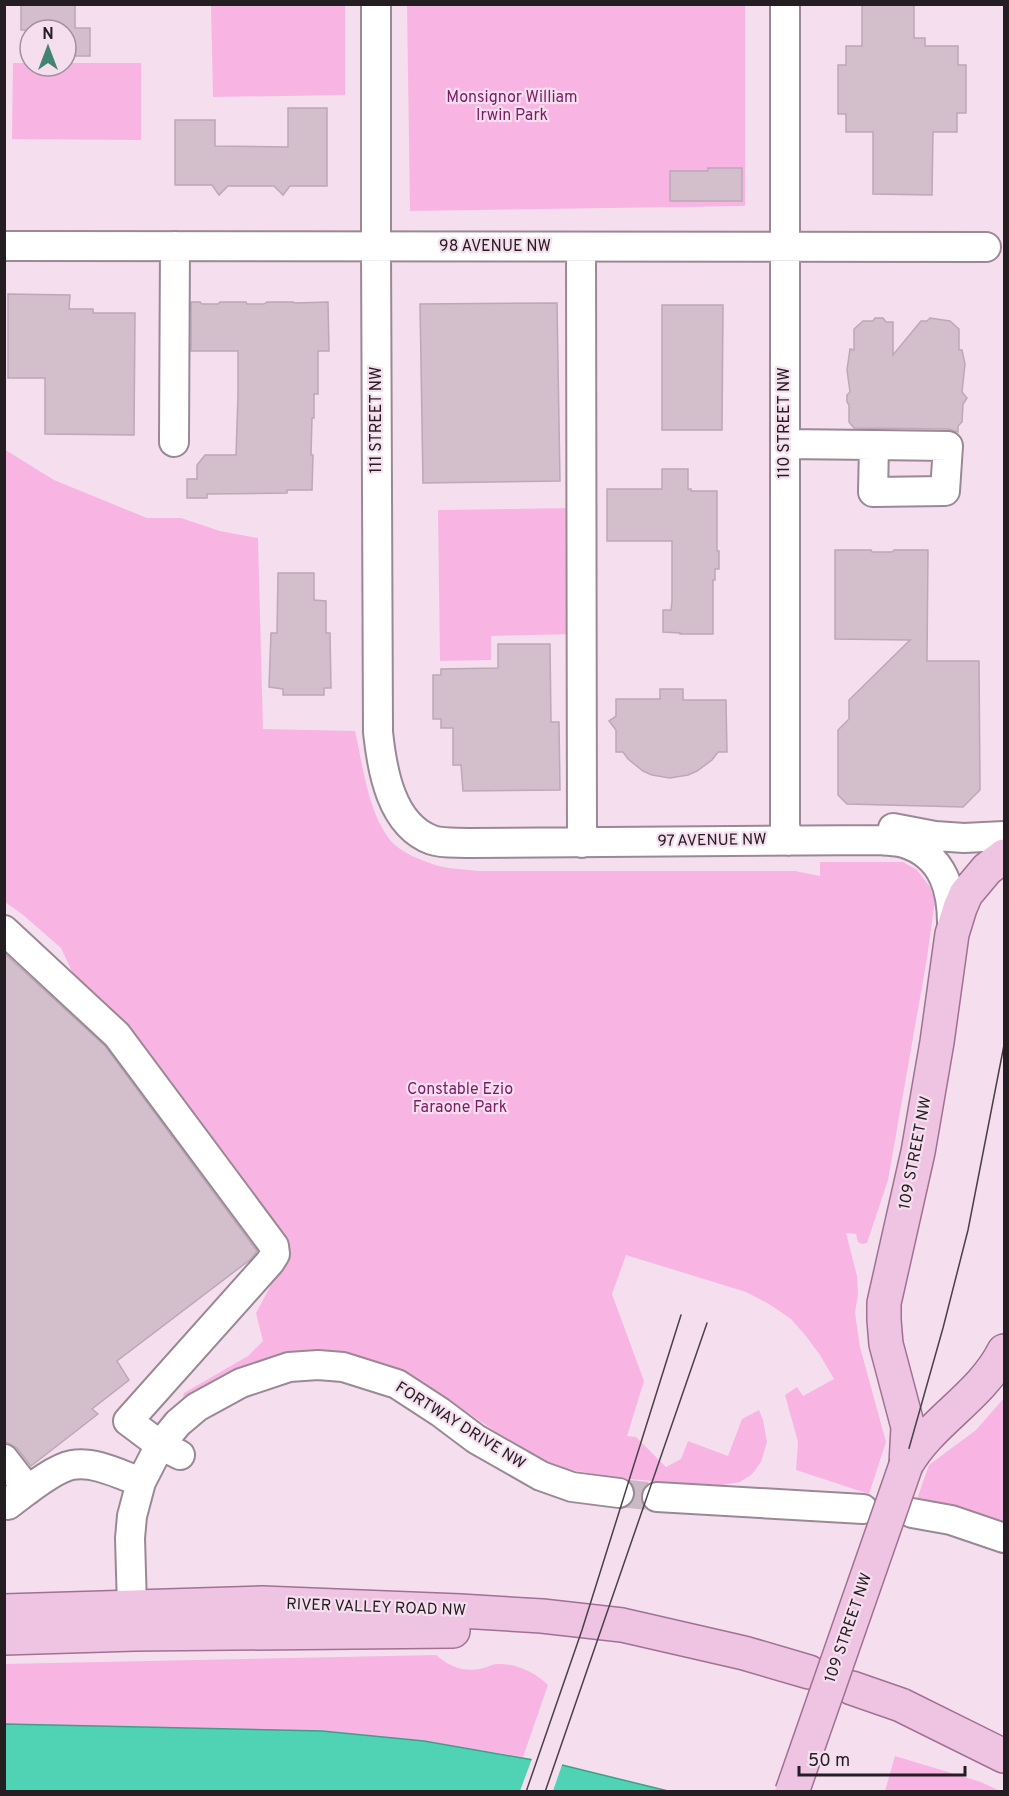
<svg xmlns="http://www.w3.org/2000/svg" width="1009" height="1796" font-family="Overpass,sans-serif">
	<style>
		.green { fill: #f8b5e4 }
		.water { fill: #50d3b4; stroke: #439c88; stroke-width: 1.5 }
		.pier { fill: #f5dfee }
		.building { fill: #d3becc; stroke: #bca8b6; stroke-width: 1.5 }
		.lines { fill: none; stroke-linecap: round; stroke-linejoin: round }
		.minor-tunnel { stroke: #cbb8c5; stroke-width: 28; stroke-dasharray: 28 14; stroke-linecap: butt }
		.minor-casing { stroke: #9b8895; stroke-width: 32 }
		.major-casing { stroke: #a17093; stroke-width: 36 }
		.minor { stroke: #fff; stroke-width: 28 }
		.major { stroke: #efc4e3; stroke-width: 33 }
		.tram { stroke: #4a4147; stroke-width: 1.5 }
		.major-bridge-casing { stroke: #a17093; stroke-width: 36; stroke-linecap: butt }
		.major-bridge { stroke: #efc4e3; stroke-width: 33 }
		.labels { text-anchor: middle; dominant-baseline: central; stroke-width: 4.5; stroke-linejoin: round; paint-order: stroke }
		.park-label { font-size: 16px; fill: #7b1c67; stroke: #f5dfee }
		.street-label { font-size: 16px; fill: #241d22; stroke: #f5dfee }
	</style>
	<rect width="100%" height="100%" fill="#f5dfee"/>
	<path class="green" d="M 211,5 L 345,5 L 345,95 L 213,97 Z
		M 407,5 L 745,5 L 745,206 L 410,211 Z
		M 13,63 L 30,63 L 30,66 L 66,66 L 66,63 L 141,63 L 141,140 L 12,139 Z
		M 4,449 L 54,480 L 147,518 L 181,518 L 220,531 L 258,538 L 263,729 L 355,731 C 363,766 368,813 391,841 C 401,853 421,860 435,865 C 448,869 464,869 477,871 L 795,871 L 820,876 L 820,862 L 903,862 L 917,870 L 930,887 L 935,900 L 927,958 L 888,1180 L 867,1243 L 862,1244 L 858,1242 L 856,1234 L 846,1233 L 857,1276 L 858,1294 L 855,1313 L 860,1347 L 886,1442 L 869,1494 L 796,1470 L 798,1442 L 785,1395 L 797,1387 L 803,1396 L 834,1379 L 820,1355 L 805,1335 L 791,1319 L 769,1304 L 746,1292 L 626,1255 L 612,1294 L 644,1381 L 627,1436 L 636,1437 L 666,1467 L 681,1459 L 688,1441 L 728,1456 L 742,1419 L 759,1410 L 763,1420 L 767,1442 L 761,1462 L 752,1474 L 740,1482 L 716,1486 L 616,1478 L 561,1468 L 526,1452 L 424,1383 L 385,1366 L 288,1356 L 246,1365 L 182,1401 L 184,1393 L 248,1356 L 263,1341 L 256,1313 L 285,1259 L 76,980 L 61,948 L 22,914 L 5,902 Z
		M 574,508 L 576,634 L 491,636 L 491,660 L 440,661 L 438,510 Z
		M 1004,1398 L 1004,1527 L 965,1512 L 917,1499 L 929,1465 L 976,1430 Z
		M 436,1655 C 450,1667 465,1673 484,1668 C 488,1667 492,1664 497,1664 C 515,1663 535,1672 548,1685 L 523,1757 L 424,1741 L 322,1731 L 5,1724 L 4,1664 Z
		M 895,1756 L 981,1782 L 1000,1791 L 885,1791 Z"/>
	<path class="water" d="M 4,1724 L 322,1731 L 424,1741 L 562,1765 L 668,1791 L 5,1791 Z"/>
	<path class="pier" d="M 533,1756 L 563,1762 L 553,1791 L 520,1791 Z"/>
	<path class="building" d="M 21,4 L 75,4 L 75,28 L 90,28 L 90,56 L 66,56 L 66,30 L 21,30 Z
		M 862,4 L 914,4 L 914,38 L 925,38 L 925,46 L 958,46 L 958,65 L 966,65 L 966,113 L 957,113 L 957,132 L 933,132 L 932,195 L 873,194 L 873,132 L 846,132 L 846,114 L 838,114 L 838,65 L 846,65 L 846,46 L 862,46 Z
		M 288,108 L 327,108 L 327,186 L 290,186 L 283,195 L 274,186 L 228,186 L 219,195 L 212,185 L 175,185 L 175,120 L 215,120 L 215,146 L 288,147 Z
		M 708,168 L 742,168 L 742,201 L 670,201 L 670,171 L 708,171 Z
		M 8,294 L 70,295 L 69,309 L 93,309 L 93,313 L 135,313 L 134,435 L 45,434 L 45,378 L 8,378 Z
		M 191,302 L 200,302 L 202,304 L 218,304 L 220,302 L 246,302 L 247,304 L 264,304 L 267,302 L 293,302 L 295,303 L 328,302 L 329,351 L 318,351 L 318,394 L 314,394 L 314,418 L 312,418 L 311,455 L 313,455 L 312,490 L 287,490 L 287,493 L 207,494 L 207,498 L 187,498 L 187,479 L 197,479 L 197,465 L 205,455 L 236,455 L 238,395 L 238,351 L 191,351 Z
		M 557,303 L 560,481 L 423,483 L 420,304 Z
		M 662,305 L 723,305 L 722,430 L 662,430 Z
		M 875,318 L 883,318 L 886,322 L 893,322 L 893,355 L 921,321 L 927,321 L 930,318 L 950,321 L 959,329 L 959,350 L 962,350 L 965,364 L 962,392 L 967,398 L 963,404 L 962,422 L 958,426 L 958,432 L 948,429 L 854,428 L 849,422 L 849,405 L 847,402 L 847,395 L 850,392 L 847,370 L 850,349 L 854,350 L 854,329 L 863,321 L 873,321 Z
		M 662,469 L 688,469 L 688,489 L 691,489 L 691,491 L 717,491 L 717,551 L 719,551 L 719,569 L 715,569 L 715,580 L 713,580 L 713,634 L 680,634 L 680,633 L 663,632 L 663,610 L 671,610 L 672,601 L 672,541 L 607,541 L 607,489 L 662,489 Z
		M 835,550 L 871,550 L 872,552 L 892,552 L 894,550 L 928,550 L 927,661 L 979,661 L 980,790 L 963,807 L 847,804 L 838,795 L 838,730 L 849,719 L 849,700 L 910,640 L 835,639 Z
		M 278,573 L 314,573 L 314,600 L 326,601 L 326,633 L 330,633 L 331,688 L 324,688 L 324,695 L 283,695 L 283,689 L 269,687 L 271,633 L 277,633 Z
		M 498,644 L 550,644 L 551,722 L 559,722 L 560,790 L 463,791 L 461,765 L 453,765 L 453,728 L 441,728 L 441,719 L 433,719 L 433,675 L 441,675 L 441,669 L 498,668 Z
		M 660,689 L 683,689 L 683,700 L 726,700 L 727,752 L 718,752 L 712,760 L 697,771 L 688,775 L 670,778 L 652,775 L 643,771 L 628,759 L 623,752 L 616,752 L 616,730 L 609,721 L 616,716 L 616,699 L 660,699 Z
		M 4,953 L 105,1046 L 257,1251 L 251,1259 L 117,1361 L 129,1380 L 92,1409 L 98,1414 L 31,1466 L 17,1448 L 4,1441 Z"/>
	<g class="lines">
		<path class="minor-tunnel" d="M 619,1493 L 657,1497"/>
		<defs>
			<path id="minor" d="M 376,4 L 376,247 L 378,732 C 382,770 391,825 432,840 C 443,844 458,842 470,843 L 881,840 C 889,841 897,841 904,843 C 945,856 953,892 952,930
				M 785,4 L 785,825 L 788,841
				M 4,246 L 986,247
				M 581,248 L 582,843
				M 174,442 L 175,246
				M 785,444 L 874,445 L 873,492 L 945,491 L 948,446 L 874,445
				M 893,828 L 935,836 L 964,838 L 1004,836
				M 4,930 L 117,1035 L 274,1246 L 275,1254 L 270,1262 L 128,1421 L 160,1445 L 180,1455
				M 4,1459 L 28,1490
				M 657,1497 L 863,1509
				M 4,1500 L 8,1505 C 24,1493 54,1468 72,1465 C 95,1461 121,1475 141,1482
				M 912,1513 L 951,1520 L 1004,1538
				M 134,1629 L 132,1607 L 130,1538 L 132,1516 L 141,1482 L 160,1445 L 178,1423 L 197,1407 L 241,1383 L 289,1367 L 318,1365 L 343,1367 L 397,1384 L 440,1412 L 476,1439 L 541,1476 L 572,1487 L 619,1493"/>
			<path id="major" d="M 906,1465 L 908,1427 L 886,1344 L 884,1320 L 884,1303 L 918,1152 L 937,1042 L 952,934 L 960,908 L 966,894 L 987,869 L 1004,856
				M 906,1465 C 931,1421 981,1397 1004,1351
				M 4,1611 L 262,1603 L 460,1611 L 542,1616 L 622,1625 L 744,1653 L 809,1672
				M 4,1638 L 135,1634 L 453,1631
				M 852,1688 L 901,1705 L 1004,1756"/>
		</defs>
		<use href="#minor" class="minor-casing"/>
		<use href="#major" class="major-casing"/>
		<use href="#minor" class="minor"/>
		<use href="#major" class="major"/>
		<path class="tram" d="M 526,1792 L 582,1630 L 681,1315
			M 545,1792 L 707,1323
			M 795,1792 L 904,1466 L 943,1328 L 968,1230 L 1004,1045"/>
		<defs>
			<path id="major-bridge" d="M 792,1792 L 906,1465"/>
		</defs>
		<use href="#major-bridge" class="major-bridge-casing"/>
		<use href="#major-bridge" class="major-bridge"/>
	</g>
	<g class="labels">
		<g class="park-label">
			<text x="512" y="98">Monsignor William<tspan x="512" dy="18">Irwin Park</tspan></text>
			<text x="460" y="1090">Constable Ezio<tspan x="460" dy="18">Faraone Park</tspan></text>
		</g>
		<g class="street-label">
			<text x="495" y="247">98 AVENUE NW</text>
			<text transform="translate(377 420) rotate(-90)">111 STREET NW</text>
			<text transform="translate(785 423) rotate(-90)">110 STREET NW</text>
			<text transform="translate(712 841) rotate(-1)">97 AVENUE NW</text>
			<text transform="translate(916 1153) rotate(-79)">109 STREET NW</text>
			<text transform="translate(460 1426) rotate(32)">FORTWAY DRIVE NW</text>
			<text transform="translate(376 1608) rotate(2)">RIVER VALLEY ROAD NW</text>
			<text transform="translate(849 1628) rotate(-71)">109 STREET NW</text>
		</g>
	</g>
	<rect width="1009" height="1796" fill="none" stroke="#241d22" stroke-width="12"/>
	<g transform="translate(48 48)"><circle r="28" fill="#f5dfee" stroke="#a1919c" stroke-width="1.5"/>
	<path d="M0-4.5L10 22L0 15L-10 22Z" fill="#428372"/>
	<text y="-9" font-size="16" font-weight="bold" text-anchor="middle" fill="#241d22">N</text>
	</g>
	<path d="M799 1766v9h166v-9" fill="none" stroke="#241d22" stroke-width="3"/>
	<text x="808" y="1766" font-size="18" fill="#241d22" stroke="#f5dfee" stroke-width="4.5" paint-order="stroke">50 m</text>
</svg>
